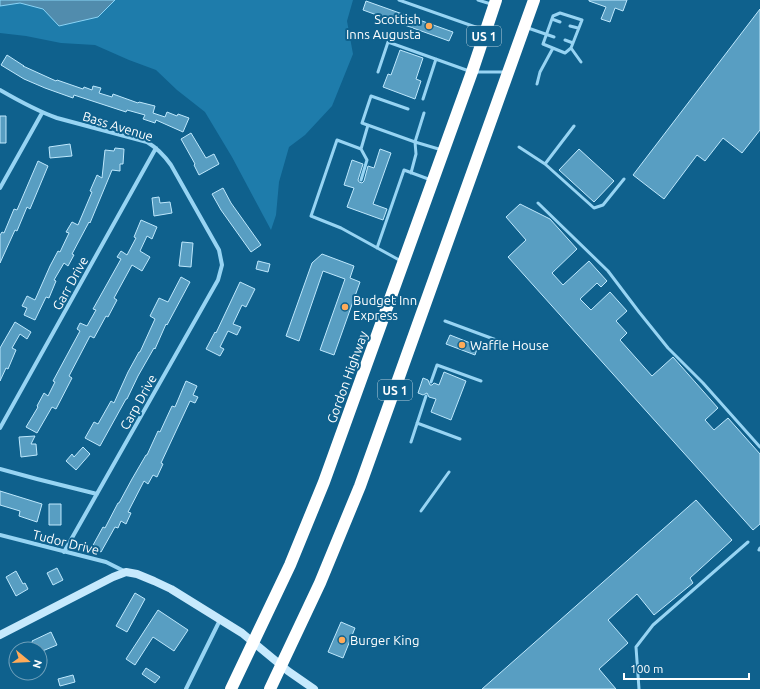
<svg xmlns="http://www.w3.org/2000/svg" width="760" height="689" font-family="Ubuntu,sans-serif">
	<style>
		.green { fill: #1e7cab }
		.water { fill: #518cad; stroke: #88d3f6 }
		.building { fill: #589ec2; stroke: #bee8fd }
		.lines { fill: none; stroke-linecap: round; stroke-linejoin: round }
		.lane { stroke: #97d4f3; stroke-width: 3 }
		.street { stroke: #97d4f3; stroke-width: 4 }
		.secondary { stroke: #c6e9fd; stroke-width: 8 }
		.highway { stroke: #fff; stroke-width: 12 }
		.poi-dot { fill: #ffab59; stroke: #0f618d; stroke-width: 1.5 }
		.labels { text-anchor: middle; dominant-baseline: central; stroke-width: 4; stroke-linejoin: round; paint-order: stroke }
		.shield { fill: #0f618d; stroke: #b7d0dd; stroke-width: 1 }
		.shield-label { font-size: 12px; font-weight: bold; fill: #fff }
		.poi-label { font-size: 13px; fill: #fff; stroke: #0f618d; text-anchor: start }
		.street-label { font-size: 13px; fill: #fff; stroke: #0f618d }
	</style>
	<rect width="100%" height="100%" fill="#0f618d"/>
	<path class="green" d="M 0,0 L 353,0 L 347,21 L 353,54 L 332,106 L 305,135 L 289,147 L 279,182 L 276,215 L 271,230 L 232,157 L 205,112 L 177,90 L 156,70 L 129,60 L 95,45 L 61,43 L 26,36 L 0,33 Z"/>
	<path class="water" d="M 0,0 L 115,0 L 98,17 L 59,26 L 43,9 L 20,3 L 0,6 Z"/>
	<path class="building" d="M 589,0 L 627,0 L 623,11 L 615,8 L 610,22 L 601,19 L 606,7 L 589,1 Z
		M 366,1 L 453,32 L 449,41 L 363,10 Z
		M 760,9 L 760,130 L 742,153 L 723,138 L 705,161 L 697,155 L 664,199 L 633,175 Z
		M 400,50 L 423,58 L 416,79 L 421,81 L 415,99 L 383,87 L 388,74 L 391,75 Z
		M 7,55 L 24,66 L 23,66 L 56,81 L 57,80 L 83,89 L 84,87 L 92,90 L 93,86 L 101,88 L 99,93 L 112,97 L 113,94 L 138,103 L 139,102 L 155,106 L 153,113 L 165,117 L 167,112 L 177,116 L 178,114 L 189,118 L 183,132 L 156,120 L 155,123 L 143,119 L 145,115 L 127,110 L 126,112 L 74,95 L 73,98 L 45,88 L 24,79 L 1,65 Z
		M 0,116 L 6,116 L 6,143 L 0,143 Z
		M 191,133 L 206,158 L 214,154 L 219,164 L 199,175 L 194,165 L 195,164 L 181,139 Z
		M 70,144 L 72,156 L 50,158 L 49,147 Z
		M 115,148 L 124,149 L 123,164 L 120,164 L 120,171 L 112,170 L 90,223 L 89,222 L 72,254 L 74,255 L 68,266 L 64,263 L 54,280 L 56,281 L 49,298 L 46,297 L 35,320 L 24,315 L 27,308 L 22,306 L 27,296 L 35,300 L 50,266 L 58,251 L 60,252 L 69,233 L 66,232 L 72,222 L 78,225 L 92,192 L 90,191 L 97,175 L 102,178 L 105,150 L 114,151 Z
		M 380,149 L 391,153 L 373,204 L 387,209 L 383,220 L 347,207 L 354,188 L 344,185 L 352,160 L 363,164 L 358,180 L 359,182 L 362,183 L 364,181 L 368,166 L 374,168 Z
		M 579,149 L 614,181 L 594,202 L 559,170 Z
		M 38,161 L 48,166 L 30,209 L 27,207 L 17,231 L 15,230 L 0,263 L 0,235 L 2,232 L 4,233 L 14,209 L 17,210 Z
		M 223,188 L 231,203 L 261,245 L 251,252 L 221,210 L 212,194 Z
		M 159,197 L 160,203 L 170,202 L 172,213 L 154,216 L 152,198 Z
		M 520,204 L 550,219 L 577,249 L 552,273 L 563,285 L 589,261 L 607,281 L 601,287 L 597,283 L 580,299 L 591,310 L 610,292 L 627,311 L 616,321 L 627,333 L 620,340 L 652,376 L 673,357 L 718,408 L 705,420 L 714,430 L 728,418 L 760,454 L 760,524 L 753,530 L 508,257 L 526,240 L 506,217 Z
		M 141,220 L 157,227 L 152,239 L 147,236 L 140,251 L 150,257 L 142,271 L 132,265 L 114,298 L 117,300 L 108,317 L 106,316 L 94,338 L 90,336 L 69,376 L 72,378 L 56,409 L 52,407 L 37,433 L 26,427 L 38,407 L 37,406 L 44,393 L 48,396 L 55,382 L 53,381 L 80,331 L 77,329 L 80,323 L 87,326 L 96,310 L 93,309 L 121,259 L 117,257 L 121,251 L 127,255 L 136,238 L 134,237 Z
		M 182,242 L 193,243 L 191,267 L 179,266 Z
		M 322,254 L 354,266 L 350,278 L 360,282 L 334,355 L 320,350 L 345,279 L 323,271 L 299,341 L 286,336 L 312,263 Z
		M 258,261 L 270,264 L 268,272 L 256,269 Z
		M 181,277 L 190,282 L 167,325 L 166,324 L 155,349 L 154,348 L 138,376 L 127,399 L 126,399 L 100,446 L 85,438 L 94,422 L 98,424 L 111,401 L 114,403 L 128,372 L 139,352 L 140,352 L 155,319 L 150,316 L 159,298 L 168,302 Z
		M 240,282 L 255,289 L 246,307 L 242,305 L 233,324 L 241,327 L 237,335 L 228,331 L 220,347 L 224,349 L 220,356 L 206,349 L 215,332 L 216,333 Z
		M 15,322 L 31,332 L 27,339 L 20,334 L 12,348 L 16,350 L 8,369 L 6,368 L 0,381 L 0,348 Z
		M 450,335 L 478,346 L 475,355 L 446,344 Z
		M 444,372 L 466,381 L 451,420 L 431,412 L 436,399 L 429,397 L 427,393 L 423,395 L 418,393 L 423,378 L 428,380 L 430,385 L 432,385 L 434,383 L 439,385 Z
		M 186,381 L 197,386 L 193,395 L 198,397 L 195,403 L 190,401 L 161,463 L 163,464 L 157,477 L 153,475 L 148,484 L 144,481 L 128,512 L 131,513 L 126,524 L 121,521 L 118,528 L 115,527 L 101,552 L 92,547 L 103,527 L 105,528 L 118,503 L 119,503 L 132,479 L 146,455 L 147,455 L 158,431 L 160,432 L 172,406 L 175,407 Z
		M 35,436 L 31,444 L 36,444 L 37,455 L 21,457 L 19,437 Z
		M 83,447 L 90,454 L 76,470 L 66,461 L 72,454 L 74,457 Z
		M 0,491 L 42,504 L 37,522 L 19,516 L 20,511 L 0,505 Z
		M 696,500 L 732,540 L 690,578 L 693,583 L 654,615 L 637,594 L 608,620 L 628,643 L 599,669 L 616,689 L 482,689 Z
		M 49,504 L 61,504 L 61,525 L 49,525 Z
		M 57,568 L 63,580 L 53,585 L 47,573 Z
		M 16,571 L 23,584 L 25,583 L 28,589 L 16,596 L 6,577 Z
		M 135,593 L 145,599 L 127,632 L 116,626 Z
		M 158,610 L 188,630 L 174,651 L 153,637 L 135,665 L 126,659 Z
		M 341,622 L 355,628 L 343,658 L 328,652 Z
		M 51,632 L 57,645 L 40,652 L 40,649 L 35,649 L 32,641 Z
		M 146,668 L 160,677 L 155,683 L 142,674 Z
		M 73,675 L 75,682 L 60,686 L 58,679 Z"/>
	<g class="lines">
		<path class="lane" d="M 399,0 L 484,30
			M 478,0 L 491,4
			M 552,19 L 560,22
			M 570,26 L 578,28
			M 528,28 L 554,37
			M 565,40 L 573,43
			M 571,48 L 582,20 L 560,13 L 553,16 L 543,44 L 565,53 L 571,48 L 581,62
			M 378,72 L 388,42 L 469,71
			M 474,72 L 505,72
			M 537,84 L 540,72 L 553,48
			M 423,99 L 436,59
			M 408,109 L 371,96 L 362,123 L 415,142 L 416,154 L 411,173
			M 424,113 L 415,142 L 442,150
			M 519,147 L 545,164 L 594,208 L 603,205 L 624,179
			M 361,149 L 368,125
			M 545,164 L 574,126
			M 361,180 L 367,160 L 361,149 L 337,140 L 311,216 L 341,228 L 401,261
			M 538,203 L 608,271 L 639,312 L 668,348 L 703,383 L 760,447
			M 377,248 L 404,170 L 431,180
			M 445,321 L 499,341
			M 431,382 L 437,365 L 481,381
			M 417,423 L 460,439
			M 411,442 L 426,396
			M 421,511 L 449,472
			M 759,550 L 760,548
			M 639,689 L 636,647 L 653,625 L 748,542"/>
		<path class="street" d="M 0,90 C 19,101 37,111 57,118 L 147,142 C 157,148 164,155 171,165 L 219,250 L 222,265 L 218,280 L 64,552
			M 0,188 L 42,113
			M 0,428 L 156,148
			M 0,469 L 37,479 L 97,494
			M 0,535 L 106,562 L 126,572
			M 186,689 L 220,620"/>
		<path class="secondary" d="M 0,635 L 113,577 L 126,572 L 137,574 L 154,581 L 171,589 L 242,633 L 288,671 L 314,689"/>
		<path class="highway" d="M 231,689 L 290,565 L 324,482 L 472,72 L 496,0
			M 270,689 L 320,583 L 360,486 L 534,0"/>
	</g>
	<g class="poi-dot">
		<circle cx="429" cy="26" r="4"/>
		<circle cx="345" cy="307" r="4"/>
		<circle cx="462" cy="345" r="4"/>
		<circle cx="342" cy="640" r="4"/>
	</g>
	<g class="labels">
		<g class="shield">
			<rect x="467" y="26" width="34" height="20" rx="3"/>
			<rect x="378" y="380" width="34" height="20" rx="3"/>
		</g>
		<g class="shield-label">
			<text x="484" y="36">US 1</text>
			<text x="395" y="390">US 1</text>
		</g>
		<g class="poi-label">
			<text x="421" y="19" text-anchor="end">Scottish<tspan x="421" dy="15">Inns Augusta</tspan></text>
			<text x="353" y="300">Budget Inn<tspan x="353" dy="15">Express</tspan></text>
			<text x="470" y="345">Waffle House</text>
			<text x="350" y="640">Burger King</text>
		</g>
		<g class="street-label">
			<text transform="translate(118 126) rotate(17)">Bass Avenue</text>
			<text transform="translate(70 283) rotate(-61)">Garr Drive</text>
			<text transform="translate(347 377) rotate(-70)">Gordon Highway</text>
			<text transform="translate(138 402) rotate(-61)">Carp Drive</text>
			<text transform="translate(66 542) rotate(14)">Tudor Drive</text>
		</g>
	</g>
	<g transform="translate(28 661) rotate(108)"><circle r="19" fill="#0f618d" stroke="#6fa0bb"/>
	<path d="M0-3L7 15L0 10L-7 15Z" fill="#ffab59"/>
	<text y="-6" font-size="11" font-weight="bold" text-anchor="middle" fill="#ffffff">N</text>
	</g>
	<path d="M624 673v6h125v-6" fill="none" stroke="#ffffff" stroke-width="2"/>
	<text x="630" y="673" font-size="12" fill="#ffffff" stroke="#0f618d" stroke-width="3" paint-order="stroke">100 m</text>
</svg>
